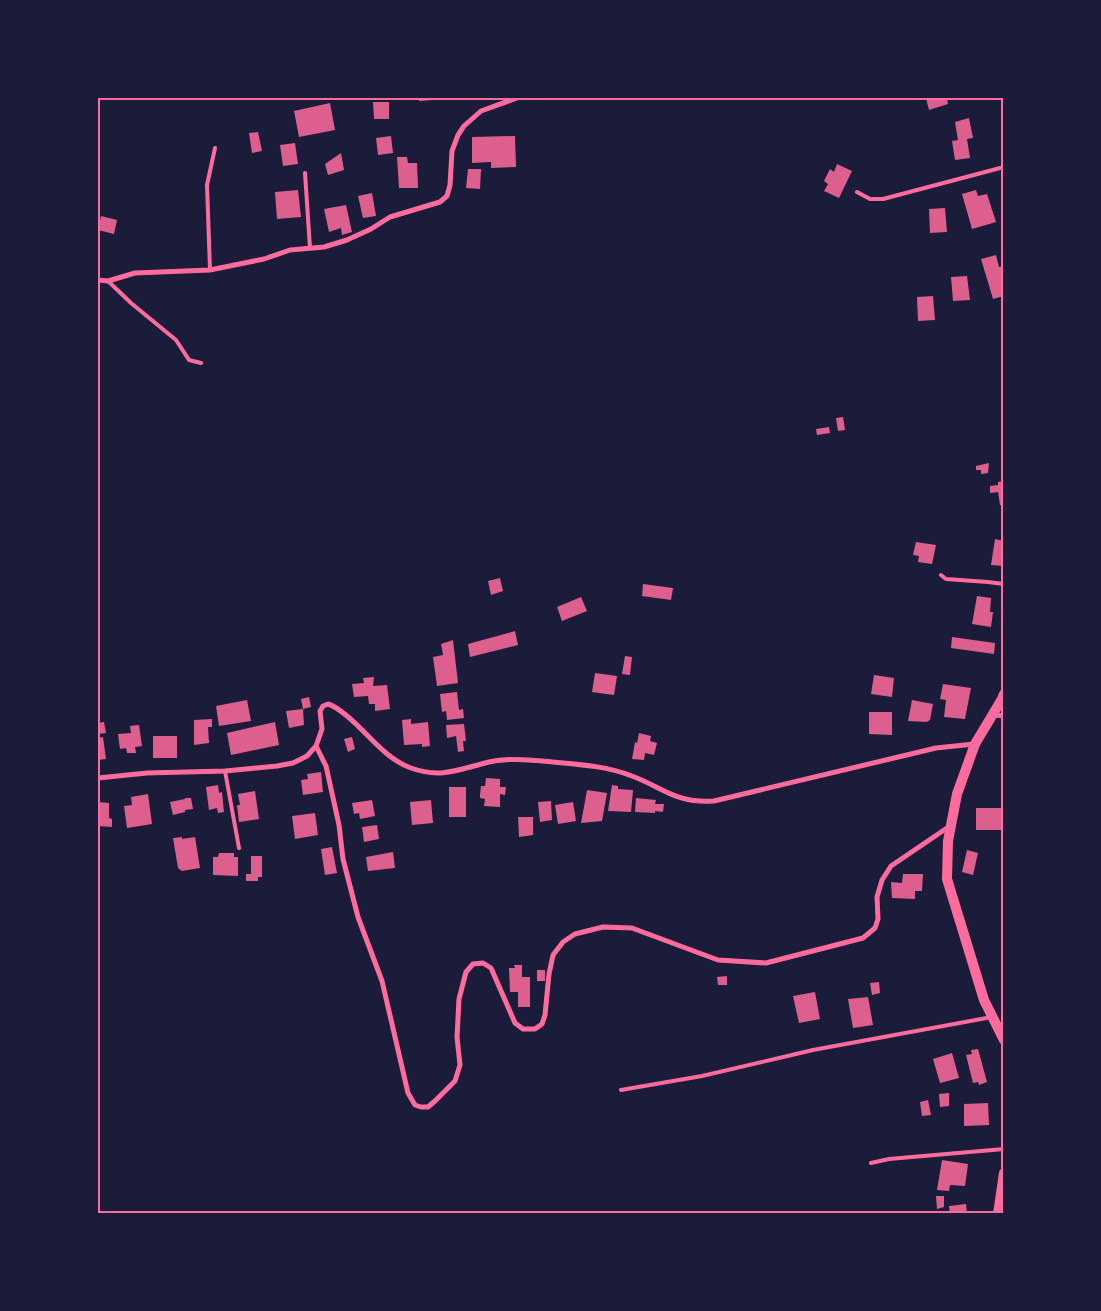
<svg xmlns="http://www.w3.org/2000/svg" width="1101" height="1311" font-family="'Titillium Web',sans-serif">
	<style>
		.building { fill: #dd5f8e }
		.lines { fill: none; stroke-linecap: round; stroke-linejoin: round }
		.service { stroke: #ff6b9d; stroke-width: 4 }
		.minor { stroke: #ff6b9d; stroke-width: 5 }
		.secondary { stroke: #ff6b9d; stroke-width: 10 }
		.neatline { fill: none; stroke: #ff6b9d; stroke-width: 2 }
	</style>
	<rect width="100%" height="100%" fill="#1b1b3a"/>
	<path class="building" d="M 419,98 L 449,98 L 449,99 L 419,101 Z
		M 926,98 L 947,98 L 948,104 L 929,110 Z
		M 373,102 L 389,102 L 389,119 L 374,119 Z
		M 330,103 L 335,130 L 299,137 L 294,111 Z
		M 969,118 L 973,138 L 967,139 L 970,158 L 955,160 L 952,141 L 958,140 L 955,122 Z
		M 258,132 L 262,151 L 252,153 L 249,133 Z
		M 391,136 L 393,153 L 378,155 L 376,138 Z
		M 515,136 L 516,167 L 491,168 L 491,162 L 472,163 L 472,137 Z
		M 295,143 L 298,164 L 283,166 L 280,145 Z
		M 341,153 L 344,170 L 328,175 L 325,164 Z
		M 397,157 L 407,157 L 408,163 L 417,163 L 418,188 L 399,188 Z
		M 837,164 L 852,171 L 839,198 L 824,191 L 828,184 L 824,181 L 830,169 L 834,172 Z
		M 468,169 L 481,169 L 480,189 L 466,188 Z
		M 298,190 L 301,217 L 277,219 L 275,192 Z
		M 976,190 L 978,196 L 987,194 L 996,222 L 972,229 L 962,194 Z
		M 372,193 L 376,216 L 363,218 L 358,196 Z
		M 346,205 L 352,232 L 342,235 L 341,228 L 329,232 L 324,209 Z
		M 945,208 L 947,232 L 930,233 L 929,209 Z
		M 101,216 L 117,220 L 114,234 L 98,230 Z
		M 996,255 L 999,267 L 1004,266 L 1004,296 L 993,299 L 981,259 Z
		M 967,276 L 970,300 L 953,301 L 951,277 Z
		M 933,296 L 935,320 L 918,321 L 917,297 Z
		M 843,417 L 845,430 L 838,431 L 836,418 Z
		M 829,427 L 830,433 L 817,435 L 816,429 Z
		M 989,463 L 988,473 L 981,474 L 981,470 L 976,470 L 976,466 Z
		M 1004,481 L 1004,505 L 1000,505 L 998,492 L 990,493 L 990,486 L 998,485 L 998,482 Z
		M 995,539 L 1004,541 L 1004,566 L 991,565 Z
		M 916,542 L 936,545 L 932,564 L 918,562 L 919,556 L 913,555 Z
		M 500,578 L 503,591 L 491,595 L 488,581 Z
		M 643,584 L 673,588 L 671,600 L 642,596 Z
		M 977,596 L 991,598 L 990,612 L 993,612 L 991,627 L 972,624 Z
		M 581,597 L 587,611 L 562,621 L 557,607 Z
		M 515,631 L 518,645 L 470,657 L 468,644 Z
		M 952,637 L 995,643 L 994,654 L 951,648 Z
		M 453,640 L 458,683 L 437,686 L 433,657 L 443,655 L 441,644 Z
		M 625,656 L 632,657 L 630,675 L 622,674 Z
		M 595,673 L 617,676 L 614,695 L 592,692 Z
		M 874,675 L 894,678 L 892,697 L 871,694 Z
		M 374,677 L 373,686 L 387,685 L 390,709 L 375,711 L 375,704 L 369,704 L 368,696 L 354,697 L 352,684 L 364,683 L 363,678 Z
		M 943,684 L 971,688 L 965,719 L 944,717 L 946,700 L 940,699 Z
		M 457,692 L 459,710 L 463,709 L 464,718 L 447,720 L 446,711 L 442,712 L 440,694 Z
		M 309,697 L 311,707 L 303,709 L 301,699 Z
		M 247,700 L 251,721 L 219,726 L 216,706 Z
		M 912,700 L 933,704 L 930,720 L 927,722 L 908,721 Z
		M 303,709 L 304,725 L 289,728 L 286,711 Z
		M 869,712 L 892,712 L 892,735 L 869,734 Z
		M 212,719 L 212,727 L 208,727 L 209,743 L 194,745 L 194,720 Z
		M 411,719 L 411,724 L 428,722 L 430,746 L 422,747 L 422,744 L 404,745 L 402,720 Z
		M 104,722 L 106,733 L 99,734 L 98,723 Z
		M 275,722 L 279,745 L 231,755 L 227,733 Z
		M 464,724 L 466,741 L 463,741 L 464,751 L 458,752 L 456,736 L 447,738 L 446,725 Z
		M 139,725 L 142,746 L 135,747 L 136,753 L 127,753 L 126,748 L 120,749 L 118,734 L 131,733 L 130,726 Z
		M 639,733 L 651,736 L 650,741 L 657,743 L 654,755 L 645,753 L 644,760 L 632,759 L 635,742 L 637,743 Z
		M 153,736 L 177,736 L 177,758 L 153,758 Z
		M 103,737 L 106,759 L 98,760 L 98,738 Z
		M 352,737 L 355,749 L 348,752 L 344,739 Z
		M 321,772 L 323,792 L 303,795 L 301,780 L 308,779 L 307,774 Z
		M 486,778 L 500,779 L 500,787 L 506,787 L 505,795 L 500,794 L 500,807 L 484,806 L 485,799 L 480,798 L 480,795 L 481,786 L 485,786 Z
		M 218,785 L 219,793 L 222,792 L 224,812 L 218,813 L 217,808 L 209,810 L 206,787 Z
		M 612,785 L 618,786 L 618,789 L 633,790 L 631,812 L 608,811 Z
		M 449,787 L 466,787 L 466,817 L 449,817 Z
		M 587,790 L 607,793 L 602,821 L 581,823 Z
		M 255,791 L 259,819 L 239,822 L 237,805 L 240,805 L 238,794 Z
		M 148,794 L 152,824 L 127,828 L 124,806 L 132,805 L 131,797 Z
		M 185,798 L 191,798 L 193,809 L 185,810 L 185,812 L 173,815 L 170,802 L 185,799 Z
		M 636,798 L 656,800 L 655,804 L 664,804 L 663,812 L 655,811 L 655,813 L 635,812 Z
		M 372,800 L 375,816 L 360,819 L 359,813 L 354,814 L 352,803 Z
		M 431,800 L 433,823 L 412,825 L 410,802 Z
		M 551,801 L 552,820 L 540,822 L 538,802 Z
		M 98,802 L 109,803 L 109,818 L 112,819 L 112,827 L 98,826 Z
		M 573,802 L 576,821 L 558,824 L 555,805 Z
		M 976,808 L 1004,808 L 1004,830 L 976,830 Z
		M 315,813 L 318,835 L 295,839 L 292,816 Z
		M 518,817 L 533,817 L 533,835 L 519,837 Z
		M 377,825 L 379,839 L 364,842 L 362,827 Z
		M 182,837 L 182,839 L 195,837 L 200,868 L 182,871 L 178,868 L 173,838 Z
		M 332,847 L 337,873 L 325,875 L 321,849 Z
		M 967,850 L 978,853 L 973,875 L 962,872 Z
		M 393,852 L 395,868 L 368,871 L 366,857 Z
		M 219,853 L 234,853 L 234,857 L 238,857 L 238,876 L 213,875 L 213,857 L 218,857 Z
		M 251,856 L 262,856 L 262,877 L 258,877 L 258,881 L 246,881 L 246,874 L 251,874 Z
		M 903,874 L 923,874 L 922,891 L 915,891 L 915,899 L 892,898 L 891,882 L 902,883 Z
		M 514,965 L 522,965 L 522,977 L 530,977 L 530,1007 L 518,1007 L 518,992 L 510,992 L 509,968 L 515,968 Z
		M 537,970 L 545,970 L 545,981 L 537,981 Z
		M 727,976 L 727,985 L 718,985 L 717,977 Z
		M 879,982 L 880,993 L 872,995 L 870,983 Z
		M 815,992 L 820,1019 L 799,1023 L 793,996 Z
		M 868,997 L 873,1025 L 853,1028 L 848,999 Z
		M 978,1049 L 987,1082 L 979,1085 L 978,1082 L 973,1083 L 966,1055 L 972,1054 L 971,1050 Z
		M 952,1053 L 959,1078 L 940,1083 L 933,1059 Z
		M 949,1093 L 949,1106 L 940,1107 L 939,1094 Z
		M 928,1100 L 931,1115 L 922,1116 L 920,1102 Z
		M 988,1103 L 989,1125 L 964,1126 L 964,1104 Z
		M 942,1160 L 968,1164 L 965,1186 L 950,1185 L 949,1191 L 937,1190 Z
		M 936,1196 L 944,1196 L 944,1207 L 937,1209 Z
		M 966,1204 L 967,1214 L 950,1214 L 949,1206 Z"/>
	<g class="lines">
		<path class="service" d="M 305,173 L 310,248
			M 857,192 L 870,199 L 883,199 L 1004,167
			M 210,270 L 207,185 L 215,148
			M 108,281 L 131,303 L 176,340 L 189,360 L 201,363
			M 941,575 L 946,579 L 988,582 L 1004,584
			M 225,771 L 239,848
			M 621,1090 L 702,1076 L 813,1050 L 992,1017
			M 871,1163 L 889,1159 L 1004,1149"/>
		<path class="minor" d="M 98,280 L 108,281 L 135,273 L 210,270 L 264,259 L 290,250 L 324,247 L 347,240 L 371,229 L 390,217 L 440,202 L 447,196 L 450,185 L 452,151 L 458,135 L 464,126 L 481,111 L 517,98
			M 993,715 L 1004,716
			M 316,746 L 326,766 L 339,825 L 343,859 L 358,917 L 382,981 L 408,1093 L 415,1105 L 421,1107 L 428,1107 L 435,1101 L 455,1081 L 460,1065 L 457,1037 L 459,999 L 466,972 L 473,964 L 483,963 L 491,968 L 515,1023 L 523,1029 L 535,1029 L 542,1024 L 545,1015 L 549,974 L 553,955 L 563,942 L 575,934 L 603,927 L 632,928 L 718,960 L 766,963 L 863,938 L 875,928 L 878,919 L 877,897 L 882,880 L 891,866 L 950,826
			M 98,778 L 147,773 L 225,771 L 277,766 L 293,763 L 307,756 L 316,746 L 322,729 L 320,711 L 323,706 L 328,704 C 335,706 341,711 347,716 C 368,733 385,759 411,768 C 441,779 460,769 489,762 C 507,758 524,759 542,761 C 572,764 604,765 632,776 C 664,788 677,804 714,801 L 936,748 L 974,744"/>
		<path class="secondary" d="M 1004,694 L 1002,699 L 975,744 L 957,794 L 948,841 L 947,879 L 984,1000 L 1004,1040
			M 998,1214 L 1004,1173"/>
	</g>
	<rect width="1101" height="1311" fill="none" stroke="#1b1b3a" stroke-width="198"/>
	<rect x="99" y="99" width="903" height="1113" class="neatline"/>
</svg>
